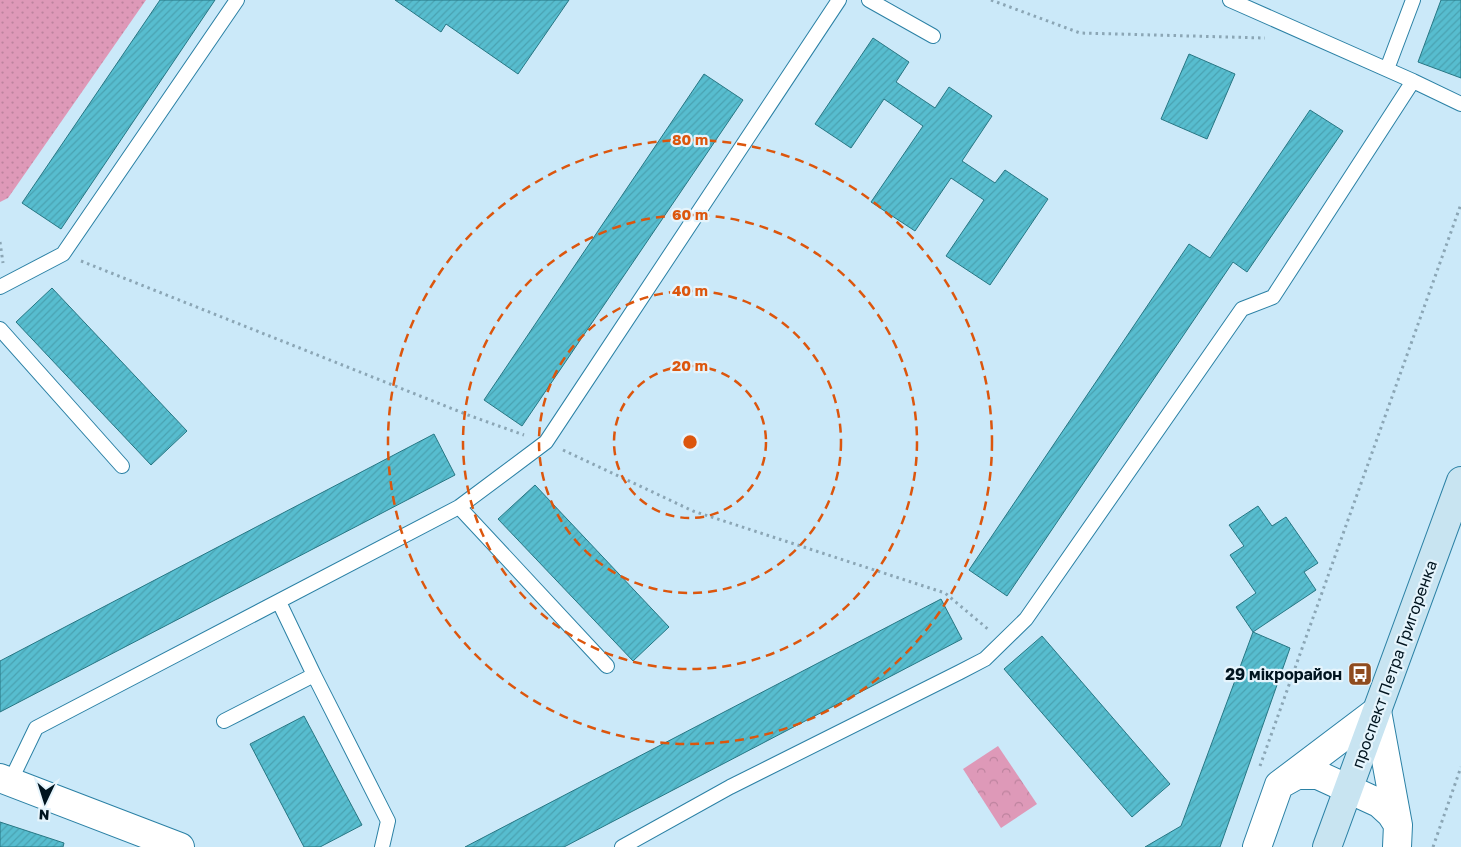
<svg xmlns="http://www.w3.org/2000/svg" width="1461" height="847" font-family="'Golos Text',sans-serif">
	<style>
		.grass { fill: url(#grass-dots) }
		.park { fill: url(#park-crowns) }
		.building { fill: url(#building-hatch); stroke: #277784 }
		.lines { fill: none; stroke-linecap: round; stroke-linejoin: round }
		.service-casing { stroke: #2b81a5; stroke-width: 16 }
		.minor-casing { stroke: #2b81a5; stroke-width: 30 }
		.secondary-casing { stroke: #2b81a5; stroke-width: 30 }
		.path { stroke: #8ba6b5; stroke-width: 3; stroke-dasharray: 2.5 4; stroke-linecap: butt }
		.service { stroke: #fff; stroke-width: 14 }
		.minor { stroke: #fff; stroke-width: 28 }
		.secondary { stroke: #c8e4f1; stroke-width: 28 }
		.ring { fill: none; stroke: #dc560d; stroke-width: 2.5; stroke-dasharray: 9 6 }
		.labels { text-anchor: middle; dominant-baseline: central; stroke-width: 4.5; stroke-linejoin: round; paint-order: stroke }
		.street-label { font-size: 16px; fill: #00141f; stroke: #e5f4fc }
		.poi-label { font-size: 16px; font-weight: bold; fill: #00141f; stroke: #e5f4fc; text-anchor: end }
		.centre { fill: #dc560d; stroke: #e5f4fc; stroke-width: 2.5 }
		.ring-label { font-size: 15px; text-anchor: middle; font-weight: bold; fill: #dc560d; stroke: #e5f4fc; stroke-width: 4.5; stroke-linejoin: round; paint-order: stroke }
	</style>
	<defs>
		<pattern id="grass-dots" width="8" height="8" patternUnits="userSpaceOnUse" patternTransform="scale(1.25)"><rect width="8" height="8" fill="#de99b8"/><path d="M2 2h.1M6 6h.1" fill="none" stroke="#bd839e" stroke-width="1.8" stroke-linecap="round"/></pattern>
		<pattern id="park-crowns" width="20" height="18" patternUnits="userSpaceOnUse" patternTransform="scale(1.25)"><rect width="20" height="18" fill="#de99b8"/><path d="M2 6a3 3 0 1 1 6 0M12 15a3 3 0 1 1 6 0" fill="none" stroke="#bd839e"/></pattern>
		<pattern id="building-hatch" width="6" height="6" patternUnits="userSpaceOnUse" patternTransform="scale(1.25)"><rect width="6" height="6" fill="#57bdcf"/><path d="M-1 1l2-2M0 6l6-6M5 7l2-2" fill="none" stroke="#4aa2b1"/></pattern>
	</defs>
	<rect width="100%" height="100%" fill="#cbe9f9"/>
	<path class="grass" d="M 0,0 L 146,0 L 8,198 L 0,202 Z"/>
	<path class="park" d="M 998,746 L 1037,804 L 1001,828 L 963,769 Z"/>
	<path class="building" d="M 160,0 L 215,0 L 61,229 L 22,203 Z
		M 395,0 L 569,0 L 518,74 L 446,24 L 441,32 Z
		M 1441,0 L 1461,0 L 1461,78 L 1418,62 Z
		M 873,38 L 909,62 L 896,82 L 935,108 L 949,87 L 992,116 L 962,161 L 995,183 L 1005,170 L 1048,199 L 990,285 L 946,256 L 984,200 L 951,178 L 915,231 L 871,202 L 923,126 L 884,99 L 851,148 L 815,124 Z
		M 1189,54 L 1235,74 L 1207,139 L 1161,119 Z
		M 704,74 L 743,100 L 522,426 L 484,400 Z
		M 1310,110 L 1343,131 L 1247,272 L 1233,262 L 1007,596 L 969,570 L 1189,244 L 1210,258 Z
		M 52,288 L 187,431 L 151,465 L 16,322 Z
		M 434,434 L 455,475 L 0,712 L 0,661 Z
		M 535,485 L 669,627 L 633,661 L 498,519 Z
		M 1258,506 L 1272,526 L 1286,517 L 1318,563 L 1304,572 L 1316,590 L 1253,632 L 1236,607 L 1256,593 L 1230,555 L 1244,546 L 1229,525 Z
		M 941,599 L 962,639 L 564,847 L 465,847 Z
		M 1253,632 L 1290,648 L 1220,847 L 1145,847 L 1181,826 Z
		M 1042,636 L 1170,784 L 1132,817 L 1004,669 Z
		M 304,716 L 362,825 L 320,847 L 304,847 L 250,744 Z
		M 0,822 L 64,843 L 63,847 L 0,847 Z"/>
	<g class="lines">
		<defs>
			<path id="service" d="M 869,0 L 933,36
				M 1230,0 L 1413,81 L 1461,104
				M 1387,69 L 1413,0
				M 0,287 L 63,254 L 237,0
				M 0,329 L 122,466
				M 459,507 L 607,666
				M 314,675 L 388,821 L 382,847
				M 224,721 L 314,675 L 279,602
				M 10,782 L 36,728 L 459,507 L 546,442 L 839,0
				M 622,847 L 730,787 L 960,672 L 985,659 L 1026,619 L 1242,309 L 1273,297 L 1413,81"/>
			<path id="minor" d="M 0,778 L 180,847
				M 1279,785 L 1377,711 L 1398,825 L 1397,847
				M 1257,847 L 1279,785 L 1297,775 L 1318,775 L 1379,803 L 1391,814 L 1398,825"/>
			<path id="secondary" d="M 1327,847 L 1461,481"/>
		</defs>
		<use href="#service" class="service-casing"/>
		<use href="#minor" class="minor-casing"/>
		<use href="#secondary" class="secondary-casing"/>
		<path class="path" d="M 991,0 L 1080,33 L 1265,38
			M 0,242 L 3,263
			M 81,261 L 468,415 L 524,435
			M 563,450 L 693,511 L 945,593 L 989,630
			M 1260,766 L 1461,204
			M 1433,847 L 1461,767"/>
		<use href="#service" class="service"/>
		<use href="#minor" class="minor"/>
		<use href="#secondary" class="secondary"/>
	</g>
	<g class="ring">
		<circle cx="690" cy="442" r="76"/>
		<circle cx="690" cy="442" r="151"/>
		<circle cx="690" cy="442" r="227"/>
		<circle cx="690" cy="442" r="302"/>
	</g>
	<defs>
		<symbol id="bus-square" viewBox="-11 -11 22 22"><rect x="-9" y="-9" width="18" height="18" rx="4" fill="#8f4b1e" stroke="#e5f4fc"/><path d="M-5-6H5V4H4V6H2V4H-2V6H-4V4H-5ZM-3.5-4V0h7V-4ZM-3.5 1.2v1.5H-2V1.2ZM2 1.2v1.5H3.5V1.2Z" fill="#fff"/></symbol>
	</defs>
	<g fill-rule="evenodd">
		<use href="#bus-square" x="1346" y="660" width="28" height="28"/>
	</g>
	<g class="labels">
		<g class="street-label">
			<text transform="translate(1394 664) rotate(-70)">проспект Петра Григоренка</text>
		</g>
		<g class="poi-label">
			<text x="1342" y="674">29 мікрорайон</text>
		</g>
	</g>
	<circle cx="690" cy="442" r="8" class="centre"/>
	<g class="ring-label">
		<text x="690" y="145">80 m</text>
		<text x="690" y="220">60 m</text>
		<text x="690" y="296">40 m</text>
		<text x="690" y="371">20 m</text>
	</g>
	<g transform="translate(45 802) rotate(184)" stroke="#e5f4fc" stroke-width="4" paint-order="stroke">
	<path d="M0-4L9 19L0 12L-9 19Z" fill="#00141f"/>
	<text y="-8" font-size="14" font-weight="bold" text-anchor="middle" fill="#00141f">N</text>
	</g>
</svg>
